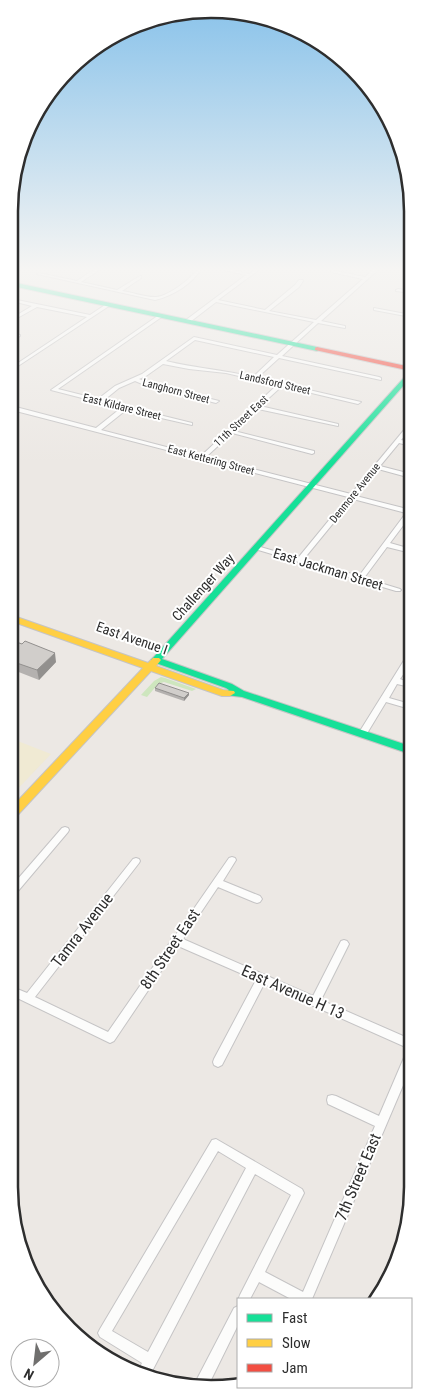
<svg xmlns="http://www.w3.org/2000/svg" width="422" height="1398" font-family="'Roboto Condensed',sans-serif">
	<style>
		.green { fill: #cee6be }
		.sand { fill: #f0ead3 }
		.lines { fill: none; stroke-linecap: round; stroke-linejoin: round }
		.street-casing { stroke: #c5c4c5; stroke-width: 2 }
		.fast-casing { stroke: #c5c4c5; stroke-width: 2 }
		.slow-casing { stroke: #c5c4c5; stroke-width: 2 }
		.jam-casing { stroke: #c5c4c5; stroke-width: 2 }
		.street { fill: #fcfcfb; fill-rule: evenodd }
		.fast { fill: #16e098; fill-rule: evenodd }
		.slow { fill: #ffcf43; fill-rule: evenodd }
		.jam { fill: #f24e42; fill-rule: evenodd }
		.wall { fill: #b4b1af }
		.shaded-wall { fill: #92908e }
		.building { fill: #d1cecb; stroke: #92908e }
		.labels { text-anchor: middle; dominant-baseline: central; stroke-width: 4; stroke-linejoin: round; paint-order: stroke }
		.far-street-label { font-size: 11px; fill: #2e2e2e; stroke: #fff }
		.street-label { font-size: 14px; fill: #2e2e2e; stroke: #fff }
		.near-street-label { font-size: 16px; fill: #2e2e2e; stroke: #fff }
		.rim { fill: none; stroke: #2e2e2e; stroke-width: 2.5 }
	</style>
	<rect width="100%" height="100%" fill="#ece8e4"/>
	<path class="green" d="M 161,677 L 165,678 L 196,689 L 192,691 L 164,682 L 158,684 L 147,697 L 141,695 L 154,681 Z"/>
	<path class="sand" d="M 10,738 L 51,754 L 10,797 Z"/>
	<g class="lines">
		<defs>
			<path id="street" d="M 96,268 L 102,268 L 81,282 L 117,290 L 140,276 L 141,276 L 141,278 L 122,291 C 130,292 149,298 156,297 C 169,296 191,279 198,268 L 202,268 C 192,284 173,296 155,300 L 37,274 L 39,273 L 77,281 Z
				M 216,268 L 226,268 L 249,274 L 256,268 L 261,268 L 218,300 L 265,310 L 295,285 L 299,280 L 303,280 L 303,281 L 299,287 L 269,311 L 316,320 L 363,279 L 331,272 L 331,270 L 365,277 L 375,268 L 380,268 L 321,321 L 345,326 L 345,328 L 318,323 L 282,356 L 379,377 L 381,378 L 381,380 L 279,358 L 257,378 L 361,402 L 358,404 L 282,386 L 260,406 L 338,424 L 338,426 L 258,409 L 234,431 L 314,451 L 314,453 L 312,454 L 232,433 L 206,457 L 351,494 L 409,424 L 411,423 L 411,428 L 401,440 L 411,442 L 411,446 L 399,443 L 380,466 L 411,474 L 411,478 L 378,469 L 356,496 L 411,510 L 411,515 L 390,543 L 411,549 L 411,553 L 387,547 L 364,578 L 400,589 L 401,590 L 400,591 L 396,591 L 255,549 L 254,548 L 257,546 L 298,558 L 348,497 L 12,410 L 12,406 L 96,428 L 121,408 L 51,390 L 159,315 L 163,316 L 58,389 L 98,399 L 115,386 L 142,374 L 194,337 L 277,355 L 314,322 L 216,302 L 190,322 L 186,322 L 186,320 L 246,275 ZM 195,340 L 274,357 L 253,377 C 224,370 194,368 166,361 ZM 163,364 L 189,369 L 226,373 L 277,385 L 201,456 L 101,430 L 126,410 L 192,425 L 192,423 L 103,401 L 119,388 L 135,381 L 147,386 L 216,403 L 219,401 L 151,384 L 139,379 L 146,376 ZM 353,499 L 406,513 L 359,576 L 303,560 Z
				M 398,289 L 411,291 L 411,293 L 396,291 L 396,290 Z
				M 12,299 L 90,315 L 108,303 L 112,304 L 12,370 L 12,367 L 87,317 L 37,307 L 12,321 L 12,318 L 32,306 L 12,301 Z
				M 374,308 L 411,315 L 411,317 L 374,310 Z
				M 12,333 L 20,335 L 20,336 L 18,337 L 12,336 Z
				M 408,654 L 411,654 L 411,663 L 400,679 L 410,683 L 410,687 L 397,684 L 389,698 L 410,704 L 410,709 L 386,702 L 366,735 L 360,735 L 359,733 L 360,731 Z
				M 65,827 L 68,828 L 69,830 L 68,832 L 13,897 L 10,898 L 10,888 L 62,828 Z
				M 232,857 L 235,858 L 236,860 L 223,881 L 260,896 L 262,899 L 260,902 L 257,903 L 254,902 L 218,887 L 183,939 L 313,996 L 341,941 L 344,940 L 347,941 L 349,944 L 321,1000 L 410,1039 L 410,1049 L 264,984 L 222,1065 L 218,1067 L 214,1065 L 213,1062 L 214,1059 L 256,980 L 178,946 L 114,1041 L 110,1043 L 9,994 L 10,986 L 27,993 L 133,859 L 136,858 L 139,859 L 140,861 L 139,863 L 35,997 L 108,1032 L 171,941 L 172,937 L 175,936 L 229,858 Z
				M 410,1051 L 410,1069 L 312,1299 L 291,1299 L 259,1282 L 250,1299 L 238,1300 L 240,1295 L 291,1195 L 255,1174 L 149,1377 L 137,1373 L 142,1363 L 100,1337 L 98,1333 L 100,1329 L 212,1140 L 216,1139 L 302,1189 L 304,1193 L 302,1197 L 265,1272 L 303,1292 L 375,1126 L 328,1104 L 327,1100 L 328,1096 L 332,1095 L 336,1096 L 379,1116 L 406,1053 ZM 218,1151 L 246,1168 L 148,1352 L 112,1331 Z
				M 238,1306 L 238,1325 L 208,1386 L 195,1387 L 196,1381 L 234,1308 Z"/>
			<path id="fast" d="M 12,268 L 15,268 L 12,271 Z
				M 12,282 L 317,347 L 320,349 L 317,351 L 12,286 Z
				M 411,371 L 411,377 L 162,659 L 232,684 L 244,691 L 410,746 L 410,754 L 242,697 L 226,695 L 225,693 L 229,690 L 226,688 L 153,662 L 151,660 L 153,658 L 409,372 Z"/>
			<path id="slow" d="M 11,615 L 148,663 L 153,658 L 159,658 L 161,660 L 156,666 L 223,690 L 234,691 L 235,693 L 230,696 L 222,696 L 151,671 L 14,819 L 10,820 L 10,809 L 143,668 L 11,621 Z"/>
			<path id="jam" d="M 317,347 L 411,367 L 411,371 L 315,350 L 315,348 Z"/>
		</defs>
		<use href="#street" class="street-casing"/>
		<use href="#fast" class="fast-casing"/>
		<use href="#slow" class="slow-casing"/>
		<use href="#jam" class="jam-casing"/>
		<use href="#street" class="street"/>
		<use href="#fast" class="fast"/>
		<use href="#slow" class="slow"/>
		<use href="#jam" class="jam"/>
	</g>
	<path class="wall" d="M 11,640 L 56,662 L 39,680 L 11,669 Z
		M 155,688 L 189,695 L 184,701 L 155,691 Z"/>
	<path class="shaded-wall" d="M 55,653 L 56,662 L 39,680 L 37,670 Z
		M 189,693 L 189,695 L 184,701 L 184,698 Z"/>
	<path class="building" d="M 11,640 L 22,644 L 25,641 L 55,653 L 37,670 L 11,661 Z
		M 159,683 L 189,693 L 184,698 L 155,688 Z"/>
	<linearGradient id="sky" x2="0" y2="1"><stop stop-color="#88c2ea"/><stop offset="0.58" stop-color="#f6f5f3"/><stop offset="1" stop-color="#f6f5f3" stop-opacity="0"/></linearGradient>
	<rect width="422" height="464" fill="url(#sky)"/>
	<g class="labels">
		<g class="far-street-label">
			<text transform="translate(275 383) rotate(13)">Landsford Street</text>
			<text transform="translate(176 391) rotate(15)">Langhorn Street</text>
			<text transform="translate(122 407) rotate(14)">East Kildare Street</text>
			<text transform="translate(241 421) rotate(-43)">11th Street East</text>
			<text transform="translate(211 460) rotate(15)">East Kettering Street</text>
			<text transform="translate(355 493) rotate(-51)">Denmore Avenue</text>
		</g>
		<g class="street-label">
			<text transform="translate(328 569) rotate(17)">East Jackman Street</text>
			<text transform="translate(203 587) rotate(-48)">Challenger Way</text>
			<text transform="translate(132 638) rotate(19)">East Avenue I</text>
		</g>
		<g class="near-street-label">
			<text transform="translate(82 930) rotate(-52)">Tamra Avenue</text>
			<text transform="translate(170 949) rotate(-56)">8th Street East</text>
			<text transform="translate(293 992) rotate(24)">East Avenue H 13</text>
			<text transform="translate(358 1177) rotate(-67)">7th Street East</text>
		</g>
	</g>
	<path d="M0 0H422V1398H0ZM211 18H211A193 193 0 0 1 404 211V1187A193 193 0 0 1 211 1380H211A193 193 0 0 1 18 1187V211A193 193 0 0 1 211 18Z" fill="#fff" fill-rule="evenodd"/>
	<path class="rim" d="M211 18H211A193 193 0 0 1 404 211V1187A193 193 0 0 1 211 1380H211A193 193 0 0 1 18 1187V211A193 193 0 0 1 211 18Z"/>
	<rect x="237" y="1298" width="175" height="90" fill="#ffffff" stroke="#ababab"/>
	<rect x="247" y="1314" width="25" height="8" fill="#16e098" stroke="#ababab"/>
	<text x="282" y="1323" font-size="15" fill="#2e2e2e">Fast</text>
	<rect x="247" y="1339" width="25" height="8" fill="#ffcf43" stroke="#ababab"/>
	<text x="282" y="1348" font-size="15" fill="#2e2e2e">Slow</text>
	<rect x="247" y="1364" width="25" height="8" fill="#f24e42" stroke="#ababab"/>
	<text x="282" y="1373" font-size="15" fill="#2e2e2e">Jam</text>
	<g transform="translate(35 1363) rotate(208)"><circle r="24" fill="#ffffff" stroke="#ababab"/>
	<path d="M0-4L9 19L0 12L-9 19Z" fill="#706f6e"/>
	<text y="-8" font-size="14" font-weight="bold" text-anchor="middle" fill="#2e2e2e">N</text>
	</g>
</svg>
